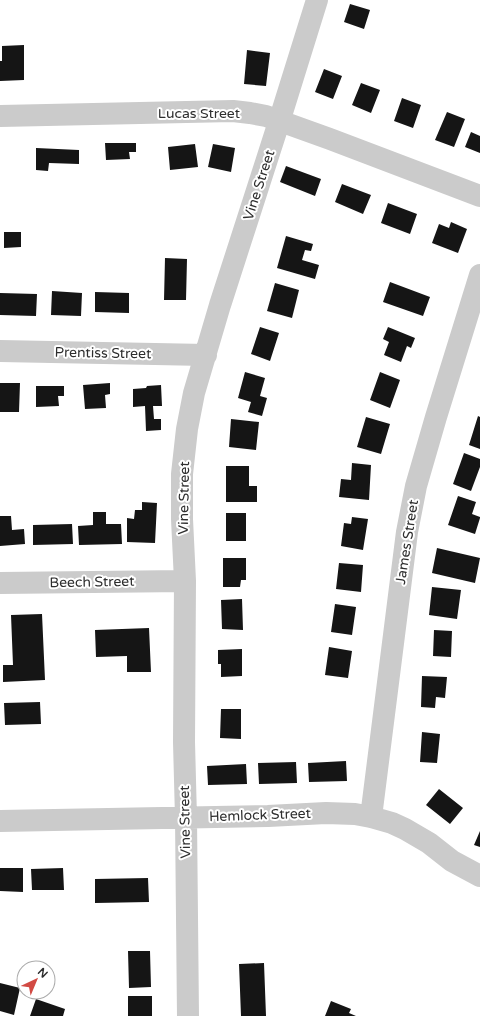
<svg xmlns="http://www.w3.org/2000/svg" width="480" height="1016" font-family="'Varela Round',sans-serif">
	<style>
		.building { fill: #151515 }
		.lines { fill: none; stroke-linecap: round; stroke-linejoin: round }
		.minor { stroke: #cbcbcb; stroke-width: 22 }
		.labels { text-anchor: middle; dominant-baseline: central; stroke-width: 4; stroke-linejoin: round; paint-order: stroke }
		.street-label { font-size: 14px; fill: #2e2e2e; stroke: #fff }
	</style>
	<rect width="100%" height="100%" fill="#fff"/>
	<path class="building" d="M 350,4 L 370,10 L 364,29 L 344,22 Z
		M 24,45 L 24,80 L 0,81 L 0,61 L 2,61 L 2,46 Z
		M 247,50 L 270,53 L 266,86 L 244,84 Z
		M 324,69 L 342,76 L 333,99 L 315,92 Z
		M 361,83 L 380,90 L 371,113 L 352,105 Z
		M 402,98 L 421,105 L 413,128 L 394,121 Z
		M 447,112 L 465,119 L 454,147 L 435,140 Z
		M 471,132 L 480,136 L 480,153 L 465,147 Z
		M 105,143 L 136,143 L 136,152 L 129,152 L 130,159 L 106,160 Z
		M 195,144 L 198,167 L 170,170 L 168,147 Z
		M 213,144 L 235,148 L 231,172 L 208,167 Z
		M 36,148 L 79,150 L 79,164 L 49,163 L 48,171 L 36,170 Z
		M 286,166 L 321,179 L 315,196 L 280,182 Z
		M 342,184 L 371,195 L 363,214 L 335,202 Z
		M 388,203 L 417,214 L 410,234 L 381,223 Z
		M 451,222 L 467,229 L 458,253 L 432,243 L 439,224 L 449,228 Z
		M 4,232 L 21,232 L 21,247 L 4,248 Z
		M 286,236 L 313,244 L 311,251 L 305,250 L 302,260 L 319,265 L 315,279 L 277,268 Z
		M 165,258 L 187,259 L 186,300 L 164,300 Z
		M 390,282 L 430,297 L 423,316 L 383,302 Z
		M 275,283 L 299,290 L 292,318 L 267,311 Z
		M 52,291 L 82,293 L 81,316 L 51,315 Z
		M 95,292 L 129,293 L 129,313 L 95,312 Z
		M 0,293 L 37,294 L 36,316 L 0,315 Z
		M 260,327 L 279,333 L 270,361 L 251,354 Z
		M 388,327 L 415,338 L 411,348 L 407,346 L 401,362 L 384,355 L 389,342 L 383,339 Z
		M 245,372 L 265,378 L 260,396 L 267,398 L 262,416 L 248,412 L 251,402 L 238,398 Z
		M 380,372 L 400,380 L 390,408 L 370,400 Z
		M 0,383 L 20,383 L 19,412 L 0,412 Z
		M 110,383 L 110,394 L 105,395 L 106,408 L 85,409 L 83,385 Z
		M 161,385 L 162,406 L 153,406 L 154,419 L 161,419 L 161,430 L 146,431 L 145,406 L 133,407 L 133,389 L 146,388 L 147,386 Z
		M 36,386 L 64,386 L 64,396 L 58,396 L 59,406 L 36,407 Z
		M 478,416 L 480,417 L 480,449 L 469,445 Z
		M 366,417 L 390,424 L 381,454 L 357,447 Z
		M 231,419 L 259,422 L 256,450 L 229,447 Z
		M 464,453 L 480,459 L 480,467 L 471,491 L 453,484 Z
		M 352,463 L 371,465 L 369,500 L 339,497 L 341,479 L 351,480 Z
		M 226,466 L 249,466 L 249,486 L 257,486 L 257,502 L 226,502 Z
		M 458,496 L 476,502 L 472,514 L 480,517 L 480,518 L 475,534 L 448,525 Z
		M 142,502 L 157,503 L 155,543 L 127,542 L 127,518 L 134,519 L 135,510 L 142,510 Z
		M 93,512 L 106,512 L 106,524 L 121,524 L 122,544 L 79,545 L 78,526 L 93,525 Z
		M 226,513 L 246,513 L 246,541 L 226,541 Z
		M 0,516 L 11,516 L 12,530 L 24,529 L 25,544 L 0,546 Z
		M 352,517 L 368,519 L 363,550 L 341,546 L 344,523 L 351,524 Z
		M 72,524 L 73,544 L 33,545 L 33,525 Z
		M 437,548 L 480,558 L 475,583 L 432,573 Z
		M 223,558 L 246,558 L 246,580 L 241,580 L 240,587 L 223,587 Z
		M 339,563 L 363,565 L 361,592 L 336,589 Z
		M 432,587 L 461,590 L 457,619 L 429,615 Z
		M 242,599 L 243,630 L 222,629 L 221,600 Z
		M 335,604 L 356,607 L 352,635 L 331,632 Z
		M 42,614 L 45,680 L 3,682 L 3,665 L 13,665 L 11,615 Z
		M 149,628 L 151,672 L 127,672 L 127,656 L 96,657 L 95,630 Z
		M 434,630 L 452,631 L 451,657 L 433,656 Z
		M 329,647 L 352,651 L 348,678 L 325,675 Z
		M 242,649 L 242,676 L 221,677 L 221,664 L 218,664 L 218,650 Z
		M 422,676 L 447,677 L 445,698 L 436,697 L 435,708 L 421,707 Z
		M 40,702 L 41,724 L 5,725 L 4,703 Z
		M 221,709 L 241,709 L 241,739 L 220,738 Z
		M 422,732 L 440,734 L 437,763 L 420,762 Z
		M 346,761 L 347,781 L 309,782 L 308,763 Z
		M 296,762 L 297,783 L 259,784 L 258,763 Z
		M 246,764 L 247,784 L 208,785 L 207,766 Z
		M 439,789 L 463,808 L 450,824 L 426,805 Z
		M 480,831 L 480,847 L 474,845 Z
		M 0,868 L 23,868 L 23,892 L 0,891 Z
		M 63,868 L 64,890 L 32,890 L 31,869 Z
		M 148,878 L 149,902 L 95,903 L 95,879 Z
		M 128,951 L 150,951 L 151,987 L 129,988 Z
		M 264,963 L 266,1016 L 241,1016 L 239,964 Z
		M 0,983 L 20,988 L 14,1015 L 0,1011 Z
		M 128,996 L 152,996 L 152,1016 L 128,1016 Z
		M 36,999 L 65,1009 L 63,1016 L 30,1016 Z
		M 331,1001 L 351,1009 L 349,1013 L 356,1016 L 325,1016 Z"/>
	<g class="lines">
		<path class="minor" d="M 0,116 L 233,111 L 250,113 L 266,116 L 330,139 L 480,196
			M 0,351 L 206,355
			M 0,583 L 185,581
			M 371,817 L 392,651 L 407,532 L 416,486 L 436,417 L 480,275
			M 0,821 L 268,816 L 326,813 L 355,814 L 371,817 L 392,823 L 405,829 L 429,843 L 452,861 L 480,876
			M 188,1016 L 186,818 L 184,742 L 185,581 L 182,519 L 182,474 L 187,429 L 194,393 L 220,305 L 279,122 L 317,0"/>
	</g>
	<g class="labels">
		<g class="street-label">
			<text x="199" y="113">Lucas Street</text>
			<text transform="translate(259 185) rotate(-72)">Vine Street</text>
			<text transform="translate(103 353) rotate(1)">Prentiss Street</text>
			<text transform="translate(184 498) rotate(-89)">Vine Street</text>
			<text transform="translate(407 542) rotate(-81)">James Street</text>
			<text transform="translate(92 582) rotate(-1)">Beech Street</text>
			<text transform="translate(260 815) rotate(-2)">Hemlock Street</text>
			<text transform="translate(185 822) rotate(-91)">Vine Street</text>
		</g>
	</g>
	<g transform="translate(36 980) rotate(44)"><circle r="19" fill="#ffffff" stroke="#ababab"/>
	<path d="M0-3L7 15L0 10L-7 15Z" fill="#d24a43"/>
	<text y="-6" font-size="11" font-weight="bold" text-anchor="middle" fill="#2e2e2e">N</text>
	</g>
</svg>
